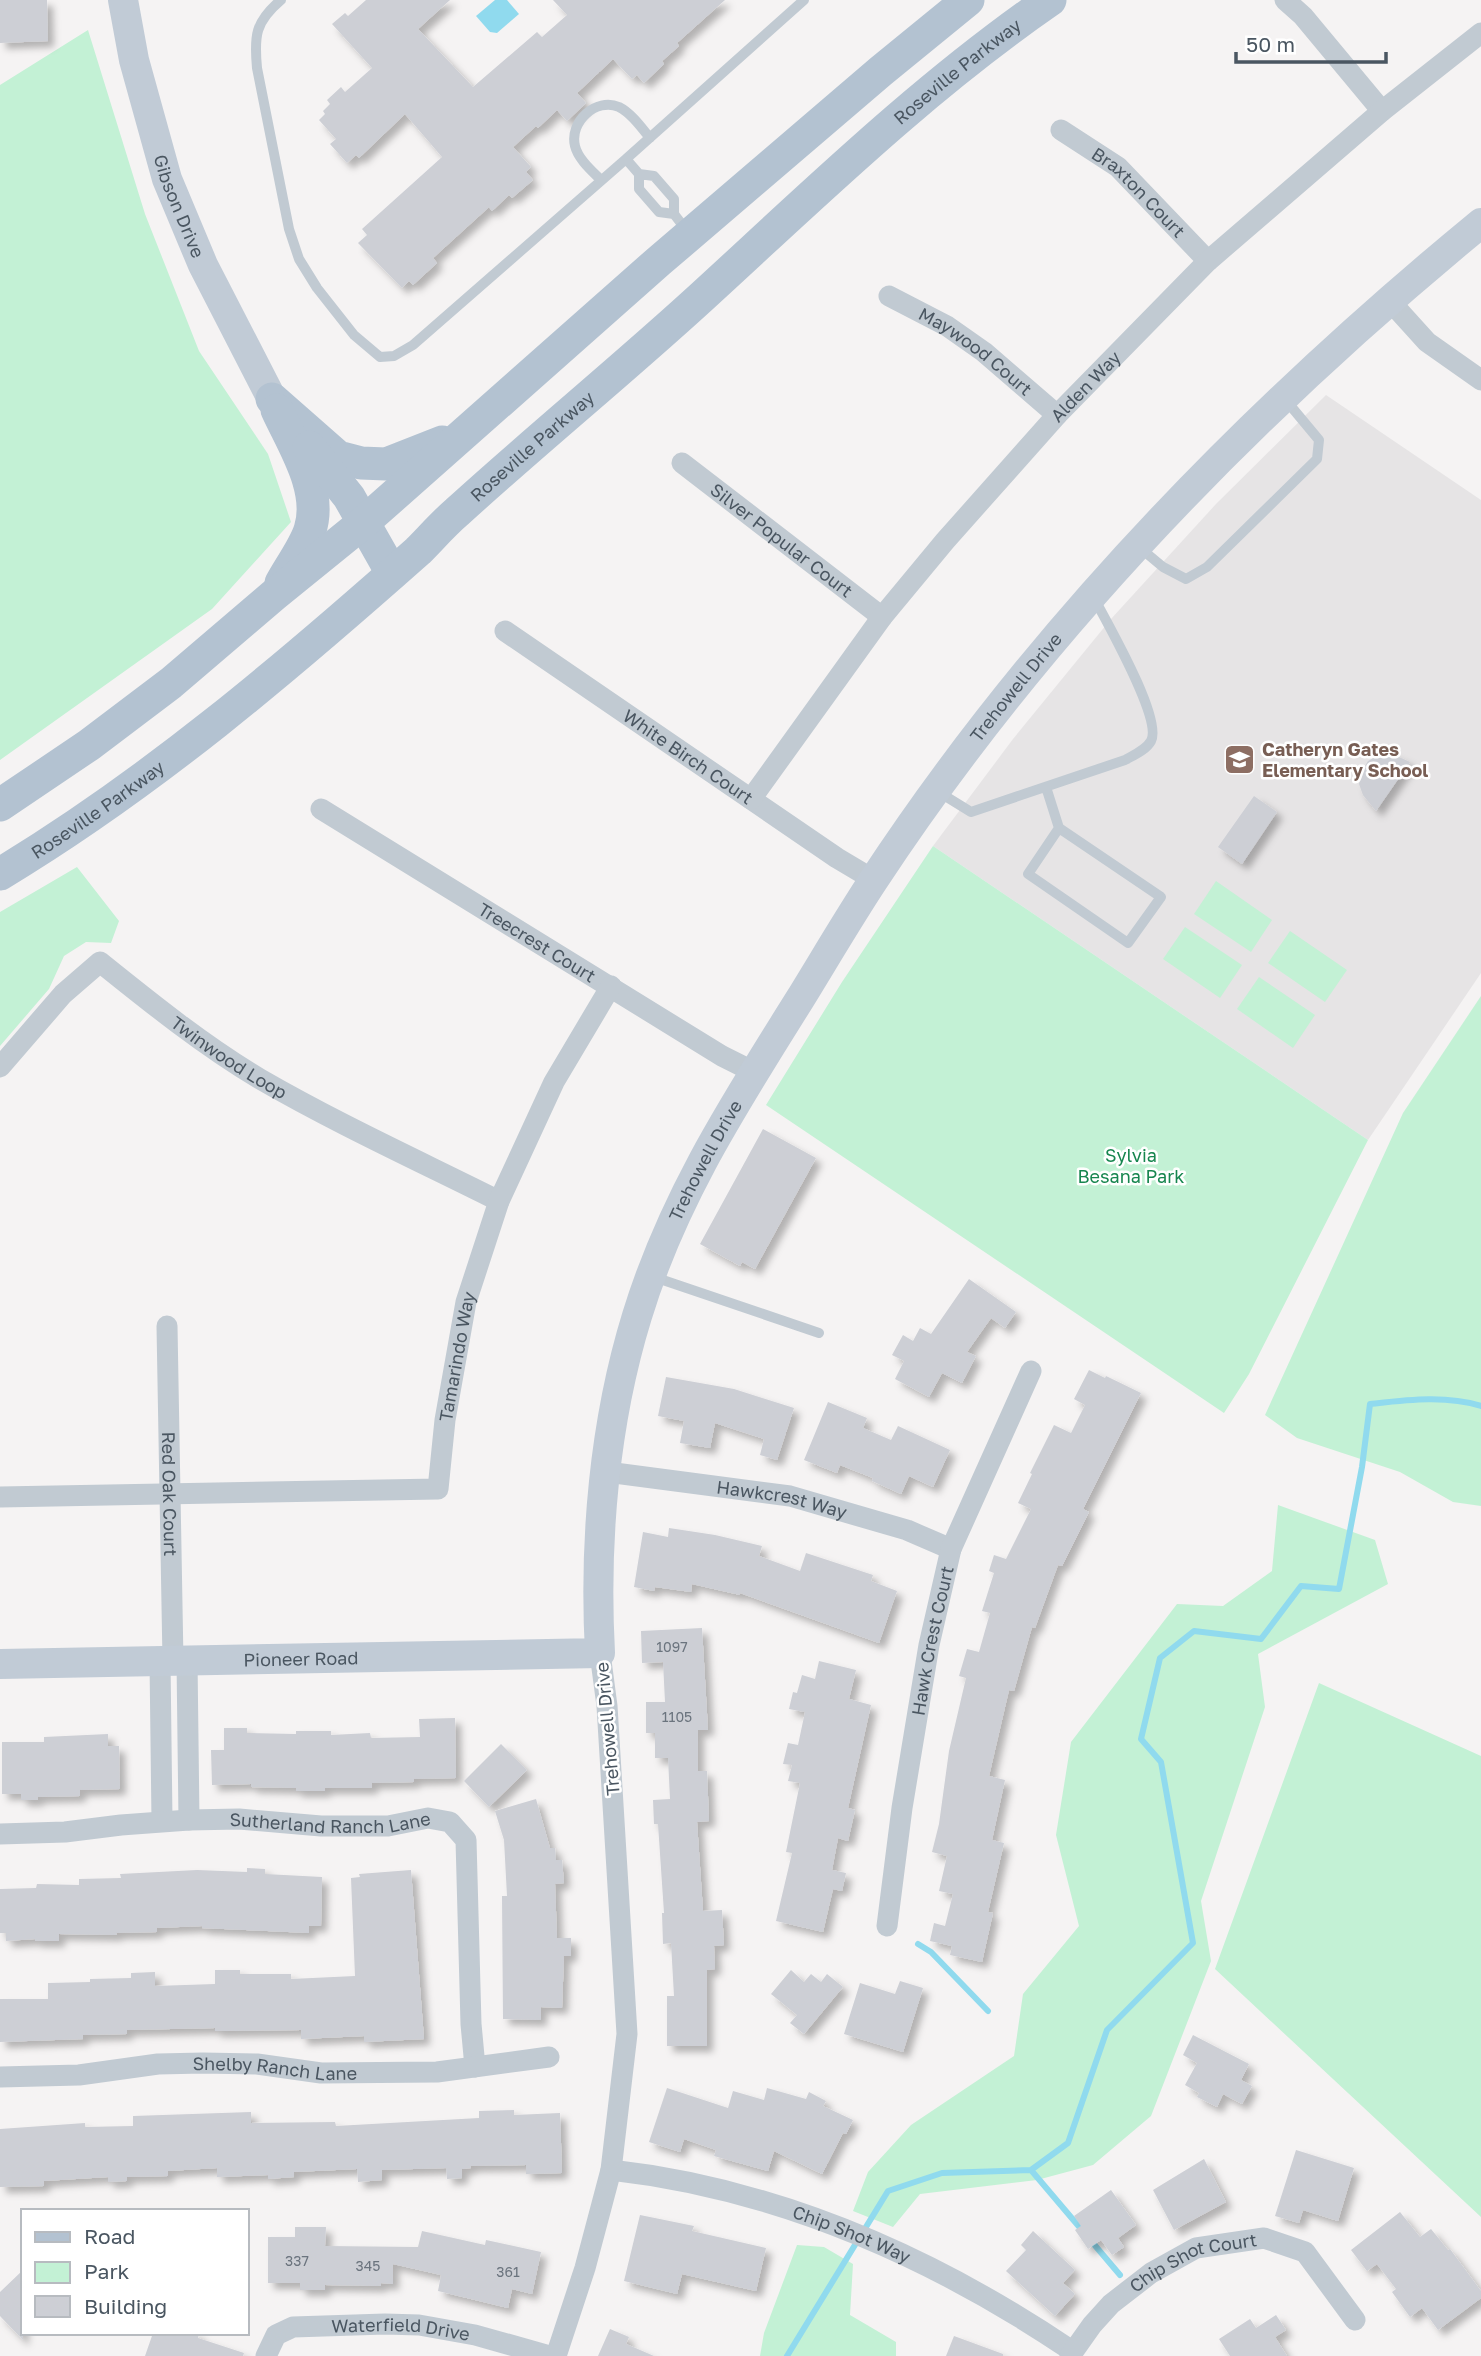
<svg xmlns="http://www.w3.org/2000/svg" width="1481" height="2356" font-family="'Golos Text',sans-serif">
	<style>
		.education { fill: #e6e4e5 }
		.green { fill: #c3f1d5 }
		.water { fill: #90daee }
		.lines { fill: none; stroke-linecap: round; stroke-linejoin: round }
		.stream { stroke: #90daee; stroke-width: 6 }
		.building { fill: #cdcfd5; filter: url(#shadow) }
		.lane { stroke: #c1cad2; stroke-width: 10 }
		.street { stroke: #c1cad2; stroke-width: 21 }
		.secondary { stroke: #c1cbd6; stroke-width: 30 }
		.primary { stroke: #b3c2d1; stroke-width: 33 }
		.labels { text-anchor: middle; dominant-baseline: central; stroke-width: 5; stroke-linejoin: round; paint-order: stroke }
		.number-label { font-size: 14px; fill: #6b747e }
		.street-label { font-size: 18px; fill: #4a5661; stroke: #fff }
		.education-label { font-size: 18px; font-weight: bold; fill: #785e54; stroke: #fff; text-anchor: start }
		.park-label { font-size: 18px; fill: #17864f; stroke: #fff }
	</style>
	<defs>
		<filter id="shadow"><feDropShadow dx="6" dy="6" stdDeviation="3.5" flood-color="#0004"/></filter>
	</defs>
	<rect width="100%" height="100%" fill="#f5f3f3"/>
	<path class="education" d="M 1326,395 L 1481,500 L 1481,973 L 1368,1140 L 933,846 L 1013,739 L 1111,619 L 1216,504 Z"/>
	<path class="green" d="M 88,30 L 145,214 L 199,351 L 268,454 L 291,522 L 212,609 L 0,760 L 0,85 Z
		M 933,846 L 1368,1140 L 1249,1374 L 1224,1413 L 766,1105 L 842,982 Z
		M 77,867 L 119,921 L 111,943 L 86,942 L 64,956 L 49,989 L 0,1046 L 0,912 Z
		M 1216,881 L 1272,920 L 1251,952 L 1194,914 Z
		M 1185,927 L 1242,965 L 1220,998 L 1163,959 Z
		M 1290,931 L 1347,970 L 1325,1002 L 1268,963 Z
		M 1259,977 L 1315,1015 L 1293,1048 L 1237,1009 Z
		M 1481,996 L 1481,1506 L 1453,1502 L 1400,1472 L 1297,1438 L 1265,1415 L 1403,1113 Z
		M 1278,1505 L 1375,1540 L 1388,1584 L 1258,1654 L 1265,1707 L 1201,1901 L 1211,1961 L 1151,2116 L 1093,2165 L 1037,2180 L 920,2194 L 893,2227 L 853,2211 L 868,2172 L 911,2125 L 1014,2056 L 1023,1994 L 1079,1926 L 1056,1835 L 1071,1742 L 1177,1604 L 1223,1606 L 1272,1571 Z
		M 1319,1683 L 1481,1756 L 1481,2217 L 1215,1969 Z
		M 797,2245 L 824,2247 L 853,2264 L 850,2315 L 896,2342 L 896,2356 L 760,2356 L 764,2333 Z"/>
	<path class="water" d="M 495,0 L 507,0 L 519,14 L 497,33 L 490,32 L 476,16 Z"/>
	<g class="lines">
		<path class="stream" d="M 918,1944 L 931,1952 L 988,2011
			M 1031,2170 L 1120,2275
			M 787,2356 L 888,2191 L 942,2173 L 1031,2170 L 1068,2143 L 1107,2030 L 1193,1943 L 1161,1762 L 1141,1739 L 1160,1658 L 1194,1631 L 1261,1639 L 1301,1586 L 1339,1589 L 1362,1467 L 1370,1404 C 1407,1400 1446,1395 1481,1406"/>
	</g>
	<path class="building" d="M 0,0 L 47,0 L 48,41 L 0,43 Z
		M 366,0 L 450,0 L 418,29 L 473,87 L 537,32 L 542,37 L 567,15 L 553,0 L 725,0 L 677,43 L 679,46 L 662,61 L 664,64 L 644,83 L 637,75 L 632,79 L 613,59 L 577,93 L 586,103 L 567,121 L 557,110 L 538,128 L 536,126 L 513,147 L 531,167 L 526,172 L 533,180 L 512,198 L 509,195 L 492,211 L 489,207 L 433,258 L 437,263 L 413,285 L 409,281 L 402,288 L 358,243 L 367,235 L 362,229 L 442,157 L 405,114 L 359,158 L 356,155 L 347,163 L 330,144 L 336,139 L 319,120 L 325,114 L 323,111 L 330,104 L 327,100 L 341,87 L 345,92 L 372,68 L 332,24 L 345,13 L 348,16 Z
		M 1392,754 L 1410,762 L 1376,811 L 1363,795 L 1359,784 L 1362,771 L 1368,761 L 1379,755 Z
		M 1254,796 L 1277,812 L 1242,864 L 1218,847 Z
		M 763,1129 L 816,1158 L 755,1269 L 742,1262 L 740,1266 L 700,1244 Z
		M 969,1279 L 1016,1312 L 1005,1328 L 991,1318 L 967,1352 L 976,1356 L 962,1383 L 942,1373 L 929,1397 L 895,1379 L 904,1361 L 892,1355 L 903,1335 L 913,1341 L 920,1328 L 931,1334 Z
		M 1089,1370 L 1105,1378 L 1106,1376 L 1141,1393 L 1083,1509 L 1089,1512 L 1062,1566 L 1058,1565 L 1035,1628 L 1032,1627 L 1014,1691 L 1009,1690 L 989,1776 L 1005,1780 L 992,1840 L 1004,1843 L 988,1912 L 993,1913 L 982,1962 L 950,1955 L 952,1946 L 930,1941 L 934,1923 L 945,1926 L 953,1894 L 939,1891 L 947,1856 L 932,1852 L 939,1824 L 949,1751 L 966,1678 L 959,1676 L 967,1649 L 979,1652 L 990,1613 L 982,1611 L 994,1573 L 989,1571 L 994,1555 L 1006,1559 L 1031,1509 L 1018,1503 L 1032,1474 L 1030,1473 L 1054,1425 L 1071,1433 L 1085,1405 L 1074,1399 Z
		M 666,1377 L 734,1389 L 794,1408 L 777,1460 L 760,1455 L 764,1439 L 715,1423 L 710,1448 L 680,1443 L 684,1421 L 658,1416 Z
		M 828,1402 L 867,1418 L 863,1428 L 891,1440 L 898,1426 L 950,1450 L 933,1487 L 909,1476 L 901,1494 L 872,1481 L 873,1478 L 840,1465 L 837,1473 L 804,1460 Z
		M 669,1528 L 715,1535 L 762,1546 L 759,1556 L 800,1571 L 806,1553 L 873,1575 L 871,1581 L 897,1591 L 879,1643 L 740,1593 L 740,1595 L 692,1584 L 691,1592 L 655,1587 L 654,1591 L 634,1587 L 643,1532 L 668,1537 Z
		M 702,1628 L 708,1730 L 698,1730 L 698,1771 L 707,1771 L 709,1821 L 697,1822 L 703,1911 L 722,1910 L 724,1945 L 714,1946 L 715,1969 L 707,1970 L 707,2046 L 667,2046 L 667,1996 L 674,1996 L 671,1943 L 663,1944 L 662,1913 L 664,1913 L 658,1824 L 654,1824 L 653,1800 L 670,1799 L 668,1758 L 655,1758 L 655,1733 L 646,1733 L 646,1702 L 665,1702 L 663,1662 L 642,1663 L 641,1631 Z
		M 819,1661 L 856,1670 L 849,1699 L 871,1705 L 848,1808 L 855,1810 L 848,1841 L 838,1838 L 832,1870 L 846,1873 L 842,1891 L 833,1889 L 823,1932 L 776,1921 L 792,1853 L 786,1852 L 800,1783 L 788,1781 L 792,1765 L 783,1764 L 788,1743 L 798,1745 L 805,1712 L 789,1709 L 793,1692 L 797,1693 L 802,1675 L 815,1679 Z
		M 455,1718 L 456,1778 L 414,1779 L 414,1782 L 372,1783 L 372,1788 L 325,1788 L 325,1791 L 296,1791 L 296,1788 L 251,1787 L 251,1784 L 212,1785 L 211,1750 L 224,1750 L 224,1728 L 247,1728 L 247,1733 L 296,1734 L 296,1731 L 331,1731 L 331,1735 L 370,1733 L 371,1738 L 420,1737 L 419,1719 Z
		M 108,1734 L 108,1746 L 119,1746 L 120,1789 L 80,1790 L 80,1796 L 38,1797 L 38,1800 L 21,1800 L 21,1794 L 2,1794 L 2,1742 L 44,1742 L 44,1737 Z
		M 501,1744 L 527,1770 L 489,1807 L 464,1781 Z
		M 536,1799 L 550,1848 L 555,1848 L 556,1860 L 562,1860 L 564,1883 L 555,1884 L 557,1938 L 571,1938 L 571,1956 L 564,1956 L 562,2008 L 541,2007 L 541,2020 L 503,2019 L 502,1896 L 507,1896 L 504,1840 L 495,1811 Z
		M 247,1868 L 265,1869 L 265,1874 L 322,1877 L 321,1926 L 309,1926 L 309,1933 L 202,1928 L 202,1926 L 157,1928 L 157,1932 L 116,1933 L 117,1935 L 59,1934 L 59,1941 L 35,1941 L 35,1939 L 6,1941 L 6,1933 L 0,1933 L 0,1889 L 36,1888 L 37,1884 L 79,1885 L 79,1879 L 121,1878 L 120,1874 L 197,1870 L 247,1872 Z
		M 411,1870 L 424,2039 L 364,2042 L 364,2036 L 301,2039 L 301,2030 L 215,2031 L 215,2028 L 127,2030 L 127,2034 L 83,2035 L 83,2039 L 0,2042 L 0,1999 L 48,1999 L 48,1983 L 90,1982 L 90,1979 L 131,1978 L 131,1973 L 155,1972 L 155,1986 L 215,1984 L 215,1970 L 240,1970 L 240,1974 L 291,1974 L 291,1979 L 355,1976 L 351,1878 L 360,1877 L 359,1874 Z
		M 791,1970 L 804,1982 L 811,1974 L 821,1982 L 827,1974 L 843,1987 L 804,2034 L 790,2023 L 797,2015 L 771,1994 Z
		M 900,1981 L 923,1988 L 903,2052 L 844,2034 L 860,1983 L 895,1994 Z
		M 1193,2035 L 1249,2064 L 1241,2080 L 1252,2086 L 1242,2104 L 1223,2094 L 1217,2107 L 1197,2097 L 1199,2093 L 1185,2085 L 1197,2063 L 1183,2055 Z
		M 667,2088 L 728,2108 L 733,2091 L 764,2100 L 767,2088 L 806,2099 L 809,2092 L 826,2101 L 823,2106 L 853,2120 L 846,2134 L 843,2133 L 822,2174 L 774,2151 L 768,2171 L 714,2156 L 716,2150 L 684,2139 L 680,2152 L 649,2142 Z
		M 514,2110 L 514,2115 L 560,2113 L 562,2173 L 526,2174 L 526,2165 L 470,2166 L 471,2168 L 462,2169 L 462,2178 L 447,2179 L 446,2168 L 382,2170 L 382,2180 L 358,2182 L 357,2169 L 294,2172 L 294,2177 L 268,2179 L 268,2175 L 217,2177 L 217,2168 L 168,2171 L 168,2176 L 127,2177 L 127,2181 L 108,2182 L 108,2177 L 44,2181 L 44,2186 L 0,2187 L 0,2129 L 85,2123 L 85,2127 L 133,2126 L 133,2116 L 251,2112 L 251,2123 L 335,2122 L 336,2126 L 479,2118 L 479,2111 Z
		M 1296,2150 L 1354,2168 L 1338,2221 L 1303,2210 L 1299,2223 L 1275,2216 Z
		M 1204,2159 L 1226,2202 L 1174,2230 L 1153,2190 Z
		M 1111,2190 L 1136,2225 L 1118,2238 L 1124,2247 L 1112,2255 L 1101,2240 L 1088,2249 L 1075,2230 L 1081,2226 L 1074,2216 Z
		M 1400,2212 L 1420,2237 L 1431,2229 L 1448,2250 L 1450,2249 L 1481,2291 L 1481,2298 L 1438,2330 L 1422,2308 L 1410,2317 L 1392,2292 L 1396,2289 L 1377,2264 L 1367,2271 L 1351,2250 Z
		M 640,2215 L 694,2226 L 692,2231 L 766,2248 L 756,2291 L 682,2274 L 677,2294 L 624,2281 Z
		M 295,2227 L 326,2227 L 325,2246 L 418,2247 L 422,2231 L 485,2245 L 486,2240 L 541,2252 L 532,2294 L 512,2289 L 508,2308 L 438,2291 L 441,2275 L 393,2264 L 393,2284 L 381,2283 L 381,2286 L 325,2285 L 325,2290 L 300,2290 L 300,2283 L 268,2283 L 268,2237 L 295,2237 Z
		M 1033,2231 L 1075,2270 L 1063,2283 L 1075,2294 L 1055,2316 L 1006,2271 L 1026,2250 L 1021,2245 Z
		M 23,2270 L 23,2340 L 0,2316 L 0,2292 Z
		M 1276,2315 L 1286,2330 L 1275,2337 L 1287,2356 L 1230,2356 L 1219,2339 L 1250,2319 L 1256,2328 Z
		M 610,2329 L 629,2337 L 626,2344 L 654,2356 L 598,2356 Z
		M 153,2333 L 199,2333 L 198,2338 L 244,2353 L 243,2356 L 145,2356 Z
		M 954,2336 L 1003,2354 L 1003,2356 L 946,2356 Z"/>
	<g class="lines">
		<path class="lane" d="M 281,0 C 255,22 254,36 257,68 L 289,229 L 299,259 L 317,288 L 354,335 L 380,357 L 394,356 L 413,345 L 626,159
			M 639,174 L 639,189 L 659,212 L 674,214
			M 601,180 C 592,171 578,159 575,146 C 569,122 596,97 619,107 C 631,113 641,127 650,138
			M 687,231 L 674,214 L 674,199 L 654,176 L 639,174 L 626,159 L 804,0
			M 1139,547 L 1163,567 L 1186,579 L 1207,567 L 1317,459 L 1319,440 L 1284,398
			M 1046,787 L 1059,828 L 1028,874 L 1128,943 L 1161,897 L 1059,828
			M 937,791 L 971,812 L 1125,760 C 1134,755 1146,750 1151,741 C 1163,719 1106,621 1093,596
			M 654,1277 L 819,1333"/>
		<g class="street">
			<path d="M 1285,0 L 1303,16 L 1382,111"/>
			<path id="s1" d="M 1061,130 L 1118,167 L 1208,261"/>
			<path id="s2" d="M 889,296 L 947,326 L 984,352 L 1057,415"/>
			<path d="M 1389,300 L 1427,342 L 1481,380"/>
			<path id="s3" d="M 682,463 L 882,617"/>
			<path id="s4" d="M 505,631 L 837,858 L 874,880"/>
			<path id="s5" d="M 751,799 L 882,617 L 945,541 L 1057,415 L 1208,261 L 1382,111 L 1481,33"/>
			<path id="s6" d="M 321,809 L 722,1056 L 754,1072"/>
			<path id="s7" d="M 0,1067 L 63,994 L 100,962 C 151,1003 203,1045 260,1079 C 338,1124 419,1161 499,1201"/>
			<path id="s8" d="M 167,1326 L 173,1661"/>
			<path id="s9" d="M 607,1472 L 790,1496 L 907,1530 L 951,1549"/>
			<path id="s10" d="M 0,1497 L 438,1489 L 445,1420 L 466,1302 L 499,1201 L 554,1082 L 611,986"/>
			<path d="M 187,1660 L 189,1820"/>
			<path d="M 160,1661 L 162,1821"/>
			<path id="s11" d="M 0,1834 L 65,1832 L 121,1825 L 189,1820 L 239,1819 L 321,1826 L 388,1826 L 428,1818 L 450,1822 L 466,1840 L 471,2024 L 475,2067"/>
			<path id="s12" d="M 887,1926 L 902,1808 L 929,1645 L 951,1549 L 1031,1371"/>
			<path id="s13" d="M 0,2077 L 79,2075 L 158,2064 L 203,2063 L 257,2064 L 321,2073 L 437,2072 L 549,2057"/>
			<path id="s14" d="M 611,2170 C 779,2189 933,2257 1072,2351"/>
			<path id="s15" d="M 266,2356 L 276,2335 L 293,2327 L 385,2324 L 419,2325 L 475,2335 L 550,2356"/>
			<path d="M 556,2356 L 585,2268 L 611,2170 L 627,2034 L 607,1706 L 600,1653"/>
			<path id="s16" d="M 1070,2356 L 1092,2325 L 1111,2304 L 1151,2273 L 1196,2248 L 1264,2238 L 1305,2252 L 1355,2320"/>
		</g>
		<g class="secondary">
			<path id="s17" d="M 123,0 L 134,60 L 167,179 L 203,265 L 272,399"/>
			<path id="s18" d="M 0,1664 L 600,1653 C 594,1542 604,1423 637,1316 C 673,1198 735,1103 800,999 C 824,960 848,919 873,881 C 1038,630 1250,413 1481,223"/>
		</g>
		<g class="primary">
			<path d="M 272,399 L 338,457 L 361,463 L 386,464 L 442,442"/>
			<path d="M 277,410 C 293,445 323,490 310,530 C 304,548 290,566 281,583"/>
			<path d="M 309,447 L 349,497 L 392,573"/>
			<path d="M 0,805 L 89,745 L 171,683 L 274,595 L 364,522 L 659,261 L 881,71 L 968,0"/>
			<path id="s19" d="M 0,874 C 151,783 286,668 418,551 C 431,538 443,524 457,512 C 535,441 617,374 695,303 C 810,198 921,89 1050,0"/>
		</g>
	</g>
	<defs>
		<symbol id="school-square" viewBox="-11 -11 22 22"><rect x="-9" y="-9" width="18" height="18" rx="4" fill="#8d6e63" stroke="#fff"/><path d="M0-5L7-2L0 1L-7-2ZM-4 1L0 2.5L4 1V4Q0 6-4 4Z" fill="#fff"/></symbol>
	</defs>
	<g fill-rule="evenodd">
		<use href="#school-square" x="1222" y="742" width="35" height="35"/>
	</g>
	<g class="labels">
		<g class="number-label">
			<text x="672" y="1646">1097</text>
			<text x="677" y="1716">1105</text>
			<text x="297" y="2260">337</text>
			<text x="368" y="2265">345</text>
			<text x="508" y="2271">361</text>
		</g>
		<g class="street-label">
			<text stroke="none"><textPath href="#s19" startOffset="1251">Roseville Parkway</textPath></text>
			<text stroke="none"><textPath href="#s1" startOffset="100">Braxton Court</textPath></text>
			<text stroke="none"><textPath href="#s17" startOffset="214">Gibson Drive</textPath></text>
			<text stroke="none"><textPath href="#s2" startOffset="103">Maywood Court</textPath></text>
			<text stroke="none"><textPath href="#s5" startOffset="532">Alden Way</textPath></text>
			<text stroke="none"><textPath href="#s19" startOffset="684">Roseville Parkway</textPath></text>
			<text stroke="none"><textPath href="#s3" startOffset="126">Silver Popular Court</textPath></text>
			<text stroke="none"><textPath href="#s18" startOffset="1678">Trehowell Drive</textPath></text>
			<text stroke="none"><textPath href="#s4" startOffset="222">White Birch Court</textPath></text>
			<text stroke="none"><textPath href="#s19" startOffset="117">Roseville Parkway</textPath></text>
			<text stroke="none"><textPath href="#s6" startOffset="254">Treecrest Court</textPath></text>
			<text stroke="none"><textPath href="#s7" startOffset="306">Twinwood Loop</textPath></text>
			<text stroke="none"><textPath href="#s18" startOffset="1111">Trehowell Drive</textPath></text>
			<text stroke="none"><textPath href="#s10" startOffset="572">Tamarindo Way</textPath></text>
			<text stroke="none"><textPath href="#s8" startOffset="168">Red Oak Court</textPath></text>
			<text stroke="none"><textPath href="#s9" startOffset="177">Hawkcrest Way</textPath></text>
			<text stroke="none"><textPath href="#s12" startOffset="289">Hawk Crest Court</textPath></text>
			<text stroke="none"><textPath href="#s18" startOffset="301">Pioneer Road</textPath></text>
			<text transform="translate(607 1729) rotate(-95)">Trehowell Drive</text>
			<text stroke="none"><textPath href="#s11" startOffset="331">Sutherland Ranch Lane</textPath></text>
			<text stroke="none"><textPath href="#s13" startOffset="276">Shelby Ranch Lane</textPath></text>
			<text stroke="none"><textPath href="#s14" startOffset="250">Chip Shot Way</textPath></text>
			<text stroke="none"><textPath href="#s16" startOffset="161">Chip Shot Court</textPath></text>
			<text stroke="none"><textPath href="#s15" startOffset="150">Waterfield Drive</textPath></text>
		</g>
		<g class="education-label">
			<text x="1262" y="749">Catheryn Gates<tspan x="1262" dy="21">Elementary School</tspan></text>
		</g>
		<g class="park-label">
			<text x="1131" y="1155">Sylvia<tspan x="1131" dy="21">Besana Park</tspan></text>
		</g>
	</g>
	<rect x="21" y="2209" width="228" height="126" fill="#ffffff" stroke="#b7bbc0" stroke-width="2"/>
	<rect x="35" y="2232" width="35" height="10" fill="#b3c2d1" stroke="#b7bbc0" stroke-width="2"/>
	<text x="84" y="2244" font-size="21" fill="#4a5661">Road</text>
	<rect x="35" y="2262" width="35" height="21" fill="#c3f1d5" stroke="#b7bbc0" stroke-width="2"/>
	<text x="84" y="2279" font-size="21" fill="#4a5661">Park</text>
	<rect x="35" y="2296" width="35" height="21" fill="#cdcfd5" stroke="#b7bbc0" stroke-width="2"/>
	<text x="84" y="2314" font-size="21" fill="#4a5661">Building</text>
	<path d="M1236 52v10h150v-10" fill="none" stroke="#4a5661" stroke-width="3.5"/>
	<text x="1246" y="52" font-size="21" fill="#4a5661" stroke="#ffffff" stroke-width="5" paint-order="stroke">50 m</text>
</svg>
